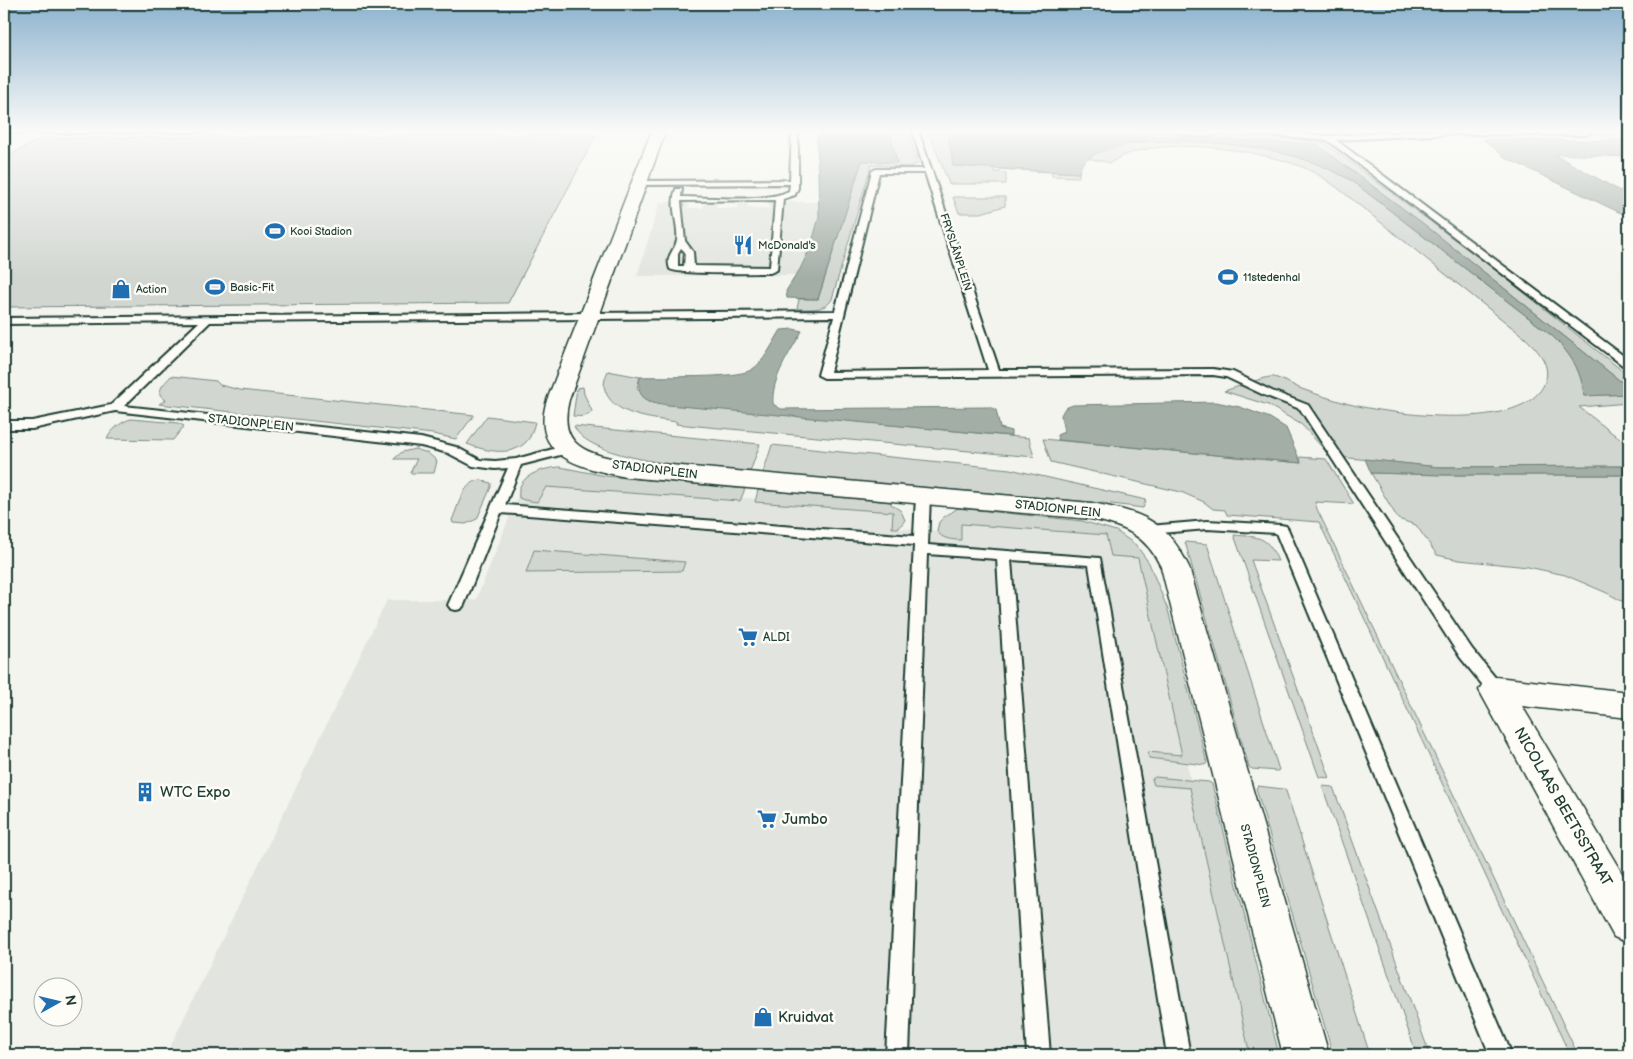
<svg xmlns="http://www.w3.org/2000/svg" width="1633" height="1059" font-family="'Balsamiq Sans',sans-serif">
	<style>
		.built { fill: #e2e5df }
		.green { fill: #d1d6d1; stroke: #788a82 }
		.water { fill: #a3aea7; stroke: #6e8179 }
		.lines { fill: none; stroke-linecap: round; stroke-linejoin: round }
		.lane-casing { stroke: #1f3d34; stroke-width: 4 }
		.street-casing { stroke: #1f3d34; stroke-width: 3 }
		.lane { fill: #fdfcf7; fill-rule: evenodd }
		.street { fill: #fdfcf7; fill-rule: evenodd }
		.labels { text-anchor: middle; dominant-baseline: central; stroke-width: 5; stroke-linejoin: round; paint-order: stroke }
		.far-poi-label { font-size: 11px; fill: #1f3d34; stroke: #fdfcf7; text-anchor: start }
		.far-street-label { font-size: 11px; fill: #1f3d34; stroke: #fdfcf7 }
		.street-label { font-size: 12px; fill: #1f3d34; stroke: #fdfcf7 }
		.poi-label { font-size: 12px; fill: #1f3d34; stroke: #fdfcf7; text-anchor: start }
		.near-poi-label { font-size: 15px; fill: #1f3d34; stroke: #fdfcf7; text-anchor: start }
		.near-street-label { font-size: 15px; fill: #1f3d34; stroke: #fdfcf7 }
	</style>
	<rect width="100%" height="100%" fill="#f4f4ef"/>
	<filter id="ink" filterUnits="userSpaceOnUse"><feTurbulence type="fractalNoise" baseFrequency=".02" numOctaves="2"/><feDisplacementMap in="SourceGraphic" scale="10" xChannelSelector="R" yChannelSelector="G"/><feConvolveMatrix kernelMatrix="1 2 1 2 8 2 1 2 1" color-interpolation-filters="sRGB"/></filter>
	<g filter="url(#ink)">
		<path class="built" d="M 660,202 L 689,202 L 688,208 L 703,208 L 704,202 L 716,202 L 716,208 L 738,208 L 739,202 L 748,202 L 748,208 L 769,208 L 769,202 L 819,202 L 819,217 L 811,246 L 796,275 L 637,276 Z
			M 523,483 L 897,508 L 896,528 L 957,532 L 957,520 L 1110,531 L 1140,557 L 1253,1055 L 166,1055 L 387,600 L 476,600 Z"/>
		<path class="green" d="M 893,130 L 909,135 L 918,164 L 909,167 L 871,165 L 832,299 C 826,311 809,309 797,309 L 799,299 L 818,299 L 862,160 L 897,162 L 890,136 L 820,134 L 819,131 Z
			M 936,130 L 1113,130 L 1296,139 L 1323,142 L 1493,268 L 1629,376 L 1629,388 L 1425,225 L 1316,144 L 948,133 L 954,166 L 1079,173 L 1079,177 L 1052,176 L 1051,172 L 995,169 L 994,172 L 1006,173 L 1006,184 L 949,184 L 929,132 Z
			M 1242,130 L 1338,130 L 1336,131 L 1342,134 Z
			M 1590,130 L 1629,130 L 1629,141 L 1609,139 Z
			M 596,135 L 508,303 L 4,307 L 4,158 L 43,138 Z
			M 1176,140 C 1237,142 1299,150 1352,181 L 1551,335 C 1569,352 1582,370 1584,396 L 1629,394 L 1629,403 L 1579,407 L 1629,446 L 1629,466 L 1438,467 L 1330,456 L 1302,425 L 1268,405 L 1224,391 C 1232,389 1268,375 1274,377 C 1282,379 1291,384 1299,388 C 1315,394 1332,399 1349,404 C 1390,414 1526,434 1545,382 C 1552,364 1536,348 1524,337 L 1339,189 C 1327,180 1315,172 1300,166 C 1255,149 1151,133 1110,163 L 1088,158 C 1116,144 1145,141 1176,140 Z
			M 953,197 L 1005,197 L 1005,206 L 981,213 L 959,213 Z
			M 608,371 L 640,377 L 637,388 L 650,402 L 1029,438 L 1034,457 L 676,424 L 677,422 C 654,419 609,416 604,386 C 604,381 606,375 608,371 Z
			M 171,376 L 216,381 L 220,385 L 240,390 L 474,415 L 456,439 L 433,434 L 159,404 L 166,400 L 160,395 C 159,387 166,382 171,376 Z
			M 583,387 L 584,394 L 592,411 C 589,417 580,417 573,416 L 577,388 Z
			M 487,416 L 535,422 C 534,426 532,432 530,437 C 516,459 486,451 467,444 Z
			M 131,419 L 178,423 L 184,426 L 173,440 L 107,439 C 111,430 122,421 131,419 Z
			M 574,426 L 760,444 L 750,472 C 713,468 589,463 574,426 Z
			M 1043,439 L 1301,463 L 1300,457 L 1326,459 L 1354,504 L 1315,502 L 1317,509 L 1578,1055 L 1570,1055 L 1319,522 L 1227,515 L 1225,510 L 1213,509 L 1204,502 L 1181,492 L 1051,462 Z
			M 772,445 L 1010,469 L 1146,500 L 1143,508 L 1112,504 L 763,473 Z
			M 415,449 L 428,453 L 437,461 L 434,473 L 410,473 L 417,459 L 394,459 L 402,452 Z
			M 560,467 L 606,476 L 745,489 L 740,501 L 546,487 L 537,502 L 524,500 L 519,498 C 515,475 544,468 560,467 Z
			M 1371,473 L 1446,475 L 1629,475 L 1629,605 L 1607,593 L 1565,575 L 1528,567 L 1459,560 L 1437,555 L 1416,525 L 1398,519 Z
			M 480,480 L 491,483 L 491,487 L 477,519 L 466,524 L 453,523 L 452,520 C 459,505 462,483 480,480 Z
			M 758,490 L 891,502 L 891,504 L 901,511 L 905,520 L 899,528 L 892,528 L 893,512 L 755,502 Z
			M 958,508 L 1082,521 L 1116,531 L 1136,545 L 1149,563 L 1168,610 L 1207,763 L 1205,765 L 1149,758 L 1148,752 L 1182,755 L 1138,558 L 1111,556 L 1106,535 L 961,524 L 961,540 C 951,540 942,539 937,531 L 939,522 L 944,517 Z
			M 1234,535 C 1260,537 1267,536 1278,561 L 1251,560 L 1330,778 L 1319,777 Z
			M 1185,542 L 1207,544 L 1279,770 L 1277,771 L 1252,769 L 1249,767 Z
			M 534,550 L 685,562 L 682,571 L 526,573 Z
			M 1155,777 L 1209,782 L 1212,784 L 1279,1055 L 1250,1055 L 1190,788 L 1154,785 L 1152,779 Z
			M 1258,786 L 1283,789 L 1286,791 L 1370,1055 L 1333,1055 L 1256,788 Z
			M 1322,786 L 1333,787 L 1430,1055 L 1417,1055 Z"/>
		<path class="water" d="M 1064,132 L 1316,144 L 1425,225 L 1629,388 L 1629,394 L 1584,396 C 1582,370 1569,352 1551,335 L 1352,181 C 1328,167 1304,158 1278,152 C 1244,144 1086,124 1079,173 L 953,166 L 948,133 Z
			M 820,134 L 891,135 L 897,163 L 862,161 L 818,299 L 787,298 L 786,291 L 800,269 L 811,246 L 819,217 L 817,136 Z
			M 1483,139 L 1629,141 L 1629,157 L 1554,154 L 1629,196 L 1629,217 L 1506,158 Z
			M 793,329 L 802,331 C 790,353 771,378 773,404 L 781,409 L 990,407 L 996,410 L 1000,428 L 1011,431 L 1011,436 L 668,405 C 649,402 635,400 640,377 C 662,376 735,379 751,370 C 764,363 773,342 781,330 Z
			M 1216,402 L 1240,407 L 1270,418 L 1286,428 L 1301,463 L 1058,440 L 1057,435 L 1064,432 L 1061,415 L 1065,408 L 1073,405 Z
			M 1365,459 L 1439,467 L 1629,466 L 1629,475 L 1446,475 L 1371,473 Z"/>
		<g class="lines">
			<defs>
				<path id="lane" d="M 4,130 L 211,130 L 208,132 L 4,133 Z
					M 792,130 L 798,130 L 798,188 L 795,195 L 783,199 L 777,270 L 770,273 C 753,273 680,275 670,269 C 665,255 675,251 677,240 C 679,223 669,206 676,189 L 682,189 L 681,197 C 709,197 766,203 789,191 L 790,184 L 639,185 L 635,183 L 636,181 L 790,180 ZM 775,200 L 770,267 L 694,266 L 693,252 L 685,241 L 681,201 ZM 681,248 L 685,252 L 684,266 L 678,266 L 678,253 Z
					M 912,130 L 918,130 L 999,370 L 1213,369 L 1233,372 L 1272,391 L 1308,405 L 1472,649 L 1502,686 L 1504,690 L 1502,694 L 1496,696 L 1490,694 L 1460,657 L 1300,409 L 1264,395 L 1226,377 L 1213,375 L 824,378 L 818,375 L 834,317 L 210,322 L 124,406 L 421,438 L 456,447 L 480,460 L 495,461 L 516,459 L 568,445 L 572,446 L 574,449 L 572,452 L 521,465 L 505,505 L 914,536 L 916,496 L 923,492 L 930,496 L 928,545 L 1100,558 L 1190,1055 L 1167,1055 L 1089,565 L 1011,560 L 1050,1055 L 1027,1055 L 997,559 L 927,554 L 909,1055 L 886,1055 L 914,545 L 501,513 L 464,605 L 461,609 L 456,610 L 451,609 L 448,605 L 508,468 L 495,469 L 473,466 L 448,453 L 421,446 L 115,411 L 32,429 L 4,429 L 4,421 L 32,421 L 111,405 L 199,322 L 4,324 L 4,318 L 835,311 L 872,171 L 876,169 L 924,169 ZM 879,173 L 925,173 L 988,370 L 830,372 Z
					M 1210,130 L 1246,130 L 1329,136 L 1446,130 L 1589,132 L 1590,133 L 1587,135 L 1451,134 L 1336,140 L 1629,360 L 1629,368 L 1625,367 L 1327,140 Z
					M 1207,521 L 1281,525 L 1286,526 L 1288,529 L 1512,1055 L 1490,1055 L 1276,533 L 1207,529 L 1149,534 L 1144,533 L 1142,530 L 1144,527 L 1149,526 Z"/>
				<path id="street" d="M 652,130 L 666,130 L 569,400 C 557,447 588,454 626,461 L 1091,503 C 1140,512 1166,519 1189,567 L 1329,1055 L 1283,1055 L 1161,567 C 1146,535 1124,526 1091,519 L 626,477 C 583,468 529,458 547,400 Z
					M 1174,130 L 1226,130 C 1218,139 1181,138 1174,130 Z
					M 1496,677 L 1629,692 L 1629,718 L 1522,706 L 1629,885 L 1629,943 L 1614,937 L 1479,690 L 1484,681 Z"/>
			</defs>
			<use href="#lane" class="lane-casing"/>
			<use href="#street" class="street-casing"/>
			<use href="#lane" class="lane"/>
			<use href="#street" class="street"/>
		</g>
	</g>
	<linearGradient id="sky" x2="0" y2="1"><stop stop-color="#8cb2ce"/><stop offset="0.47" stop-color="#fafaf8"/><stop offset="1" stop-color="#fafaf8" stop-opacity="0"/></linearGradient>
	<rect width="1633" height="279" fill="url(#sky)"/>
	<defs>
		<symbol id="stadium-bare" viewBox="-9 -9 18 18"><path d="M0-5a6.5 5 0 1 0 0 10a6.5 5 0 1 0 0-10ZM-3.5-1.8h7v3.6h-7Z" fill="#1f6fb2" stroke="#fdfcf7" stroke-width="2.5" paint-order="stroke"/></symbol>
		<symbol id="restaurant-bare" viewBox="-9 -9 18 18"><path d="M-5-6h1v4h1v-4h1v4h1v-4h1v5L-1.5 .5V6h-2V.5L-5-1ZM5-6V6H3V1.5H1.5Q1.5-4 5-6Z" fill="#1f6fb2" stroke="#fdfcf7" stroke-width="2.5" paint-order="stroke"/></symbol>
		<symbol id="shop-bare" viewBox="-9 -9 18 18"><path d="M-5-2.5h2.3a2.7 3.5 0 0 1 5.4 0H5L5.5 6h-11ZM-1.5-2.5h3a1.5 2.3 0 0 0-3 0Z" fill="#1f6fb2" stroke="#fdfcf7" stroke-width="2.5" paint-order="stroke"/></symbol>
		<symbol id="supermarket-bare" viewBox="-9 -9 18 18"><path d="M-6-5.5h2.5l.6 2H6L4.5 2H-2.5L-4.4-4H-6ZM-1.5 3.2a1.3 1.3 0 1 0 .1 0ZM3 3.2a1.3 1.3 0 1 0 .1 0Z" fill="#1f6fb2" stroke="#fdfcf7" stroke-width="2.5" paint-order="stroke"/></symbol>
		<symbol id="building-bare" viewBox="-9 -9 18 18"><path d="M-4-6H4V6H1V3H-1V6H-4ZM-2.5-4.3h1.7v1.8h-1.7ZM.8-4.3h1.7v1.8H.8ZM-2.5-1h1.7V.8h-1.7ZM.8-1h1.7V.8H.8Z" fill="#1f6fb2" stroke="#fdfcf7" stroke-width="2.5" paint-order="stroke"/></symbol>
	</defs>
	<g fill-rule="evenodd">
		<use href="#stadium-bare" x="261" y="217" width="28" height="28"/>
		<use href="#restaurant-bare" x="729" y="231" width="28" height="28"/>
		<use href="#stadium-bare" x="1214" y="263" width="28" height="28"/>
		<use href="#stadium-bare" x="201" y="273" width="28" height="28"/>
		<use href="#shop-bare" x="107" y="275" width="28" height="28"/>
		<use href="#supermarket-bare" x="734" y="623" width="28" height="28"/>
		<use href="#building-bare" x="131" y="778" width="28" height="28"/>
		<use href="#supermarket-bare" x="753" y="805" width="28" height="28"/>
		<use href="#shop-bare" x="749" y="1003" width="28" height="28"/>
	</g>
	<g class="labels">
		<g class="far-poi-label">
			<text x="290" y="231">Kooi Stadion</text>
			<text x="758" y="245">McDonald's</text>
			<text x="1243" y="277">11stedenhal</text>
			<text x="230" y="287">Basic-Fit</text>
			<text x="136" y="289">Action</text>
		</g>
		<g class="far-street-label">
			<text transform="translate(956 252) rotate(72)">FRYSLÂNPLEIN</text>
		</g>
		<g class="street-label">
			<text transform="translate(251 423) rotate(6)">STADIONPLEIN</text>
			<text transform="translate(655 470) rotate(7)">STADIONPLEIN</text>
			<text transform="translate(1058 509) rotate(6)">STADIONPLEIN</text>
			<text transform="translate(1255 866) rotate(75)">STADIONPLEIN</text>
		</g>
		<g class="poi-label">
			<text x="763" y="637">ALDI</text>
		</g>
		<g class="near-poi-label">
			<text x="160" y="792">WTC Expo</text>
			<text x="782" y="819">Jumbo</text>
			<text x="778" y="1017">Kruidvat</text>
		</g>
		<g class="near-street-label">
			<text transform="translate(1563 807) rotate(60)">NICOLAAS BEETSSTRAAT</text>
		</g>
	</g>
	<rect width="1633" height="1059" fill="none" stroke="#fdfcf7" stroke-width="20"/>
	<rect x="10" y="10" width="1613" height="1039" fill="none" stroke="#1f3d34" stroke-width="2" filter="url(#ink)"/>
	<g transform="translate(58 1002) rotate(82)"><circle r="24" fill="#fdfcf7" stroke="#a4b0a9"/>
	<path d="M0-4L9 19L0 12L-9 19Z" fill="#1f6fb2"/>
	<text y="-8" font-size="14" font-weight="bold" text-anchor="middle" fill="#1f3d34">N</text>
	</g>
</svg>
